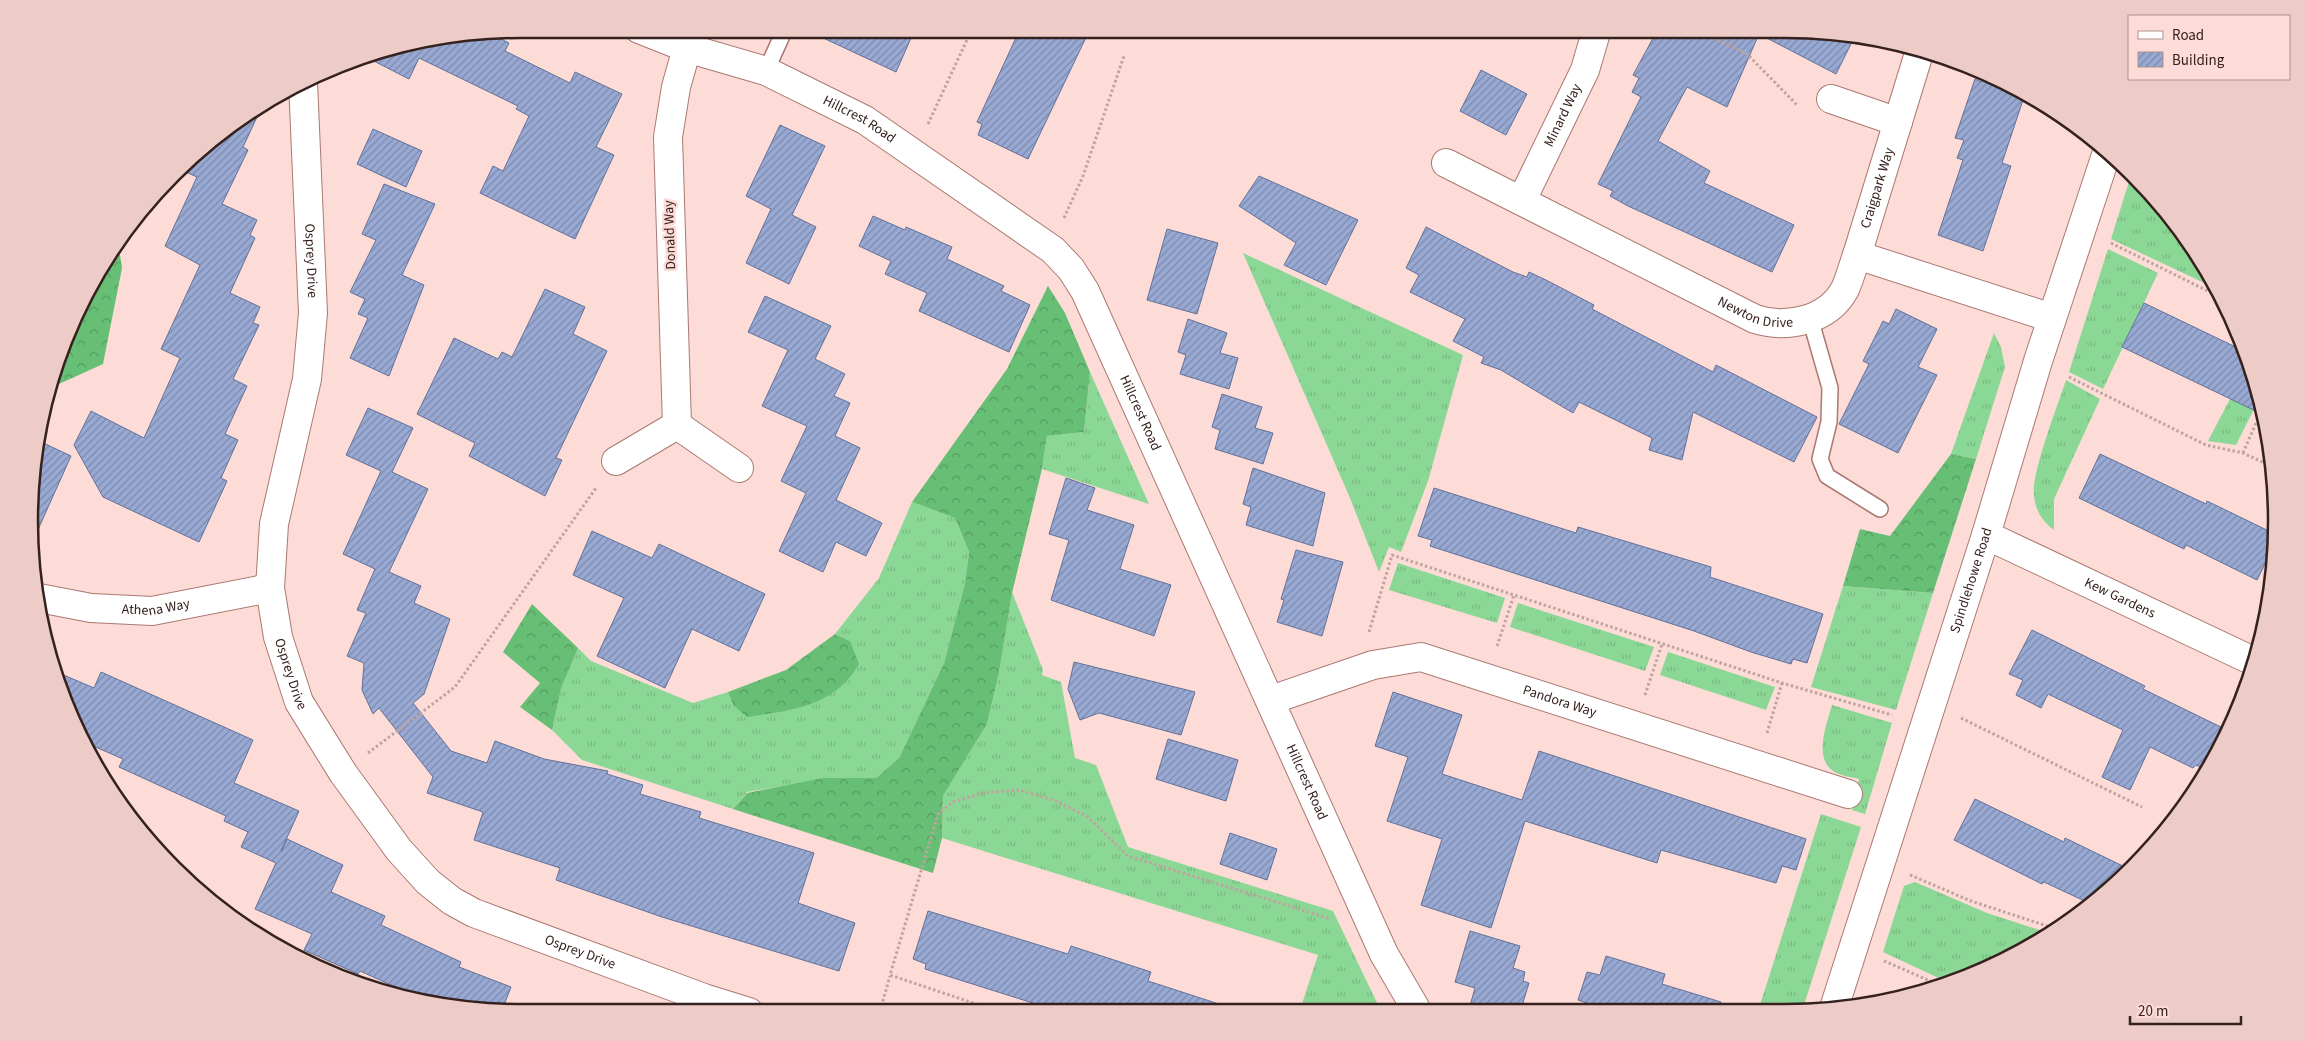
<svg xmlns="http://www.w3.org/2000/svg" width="2305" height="1041" font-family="'Source Sans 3',sans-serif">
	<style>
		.grass { fill: url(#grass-tufts) }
		.forest { fill: url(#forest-crowns) }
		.building { fill: url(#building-hatch); stroke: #627199 }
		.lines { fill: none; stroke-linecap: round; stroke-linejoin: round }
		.service-casing { stroke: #ab7972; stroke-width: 18 }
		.minor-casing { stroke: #ab7972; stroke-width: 30 }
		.tertiary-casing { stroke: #ab7972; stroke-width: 30 }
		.path { stroke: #c0a39e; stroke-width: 3; stroke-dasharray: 2.5 2.5; stroke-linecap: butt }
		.service { stroke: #fff; stroke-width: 15 }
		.minor { stroke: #fff; stroke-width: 28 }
		.tertiary { stroke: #fff; stroke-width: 28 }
		.labels { text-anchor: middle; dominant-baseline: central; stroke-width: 5; stroke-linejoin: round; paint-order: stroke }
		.street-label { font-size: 14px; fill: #35211e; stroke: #fddbd6 }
		.rim { fill: none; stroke: #35211e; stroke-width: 2.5 }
	</style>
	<defs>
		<pattern id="grass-tufts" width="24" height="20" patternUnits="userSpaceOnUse" patternTransform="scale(1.25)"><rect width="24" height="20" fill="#8bd896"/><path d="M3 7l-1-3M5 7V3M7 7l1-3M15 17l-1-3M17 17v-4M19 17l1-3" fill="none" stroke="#79b981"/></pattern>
		<pattern id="forest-crowns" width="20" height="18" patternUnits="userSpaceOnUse" patternTransform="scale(1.25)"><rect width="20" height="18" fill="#67bf76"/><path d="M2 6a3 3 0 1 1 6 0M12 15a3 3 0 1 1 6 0" fill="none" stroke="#569b60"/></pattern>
		<pattern id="building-hatch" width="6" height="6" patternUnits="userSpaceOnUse" patternTransform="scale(1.25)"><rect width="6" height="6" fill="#98a9d3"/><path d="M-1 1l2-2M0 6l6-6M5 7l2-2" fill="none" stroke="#7d89ab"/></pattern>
	</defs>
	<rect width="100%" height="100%" fill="#fddbd6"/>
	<path class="grass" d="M 2132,172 L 2193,247 L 2215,288 L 2111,239 Z
		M 2108,249 L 2158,273 L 2103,389 L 2069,372 Z
		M 1243,253 L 1463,355 L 1428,481 L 1401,552 L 1389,547 L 1379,572 L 1350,498 Z
		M 1994,333 L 2001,347 L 2005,367 L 1976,459 L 1951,454 Z
		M 1090,372 L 1149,504 L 1042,469 L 1047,436 L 1084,432 Z
		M 2066,380 L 2100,399 L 2054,499 L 2054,530 C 2042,521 2035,510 2034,495 C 2031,473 2058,405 2066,380 Z
		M 2232,395 L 2255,407 L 2236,445 L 2208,441 Z
		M 912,502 L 955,518 L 969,552 L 965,583 L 944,663 L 899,758 L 876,778 L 830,778 L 747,792 L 733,809 L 582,760 L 552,730 L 561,689 L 578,648 L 591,661 L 693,703 L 728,692 L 733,705 L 850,641 L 835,634 L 879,578 Z
		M 1398,563 L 1505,598 L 1497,623 L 1389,590 Z
		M 1843,586 L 1933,593 L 1896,710 L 1811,687 Z
		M 1012,592 L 1043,670 L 1042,675 L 1061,682 L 1075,758 L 1096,765 L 1128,847 L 1333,911 L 1380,1009 L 1300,1010 L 1318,955 L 942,838 L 943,796 L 987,724 L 999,673 Z
		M 1518,603 L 1654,647 L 1645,671 L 1510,627 Z
		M 1668,652 L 1775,687 L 1766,710 L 1660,675 Z
		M 1832,705 L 1892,723 L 1865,814 L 1852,810 L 1859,779 C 1852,777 1840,776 1833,771 C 1813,757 1827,724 1832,705 Z
		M 1821,814 L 1861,827 L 1803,1008 L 1759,1008 Z
		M 1915,882 L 1987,913 L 2046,932 L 1973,975 L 1947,982 L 1883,952 L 1904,886 Z"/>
	<path class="forest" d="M 118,242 L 122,268 L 103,364 L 48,389 C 62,336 88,287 118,242 Z
		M 1048,286 L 1065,313 L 1090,372 L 1084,432 L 1047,436 L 1042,469 L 1012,593 L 999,673 L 987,724 L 943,796 L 942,838 L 933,873 L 733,809 L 747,793 L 823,778 L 876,778 L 899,758 L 944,663 L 965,583 L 969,552 L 955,518 L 912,502 L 1007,369 Z
		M 1951,454 L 1976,459 L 1933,593 L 1843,586 L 1860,529 L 1890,536 Z
		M 532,604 L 578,648 L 561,689 L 552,730 L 520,707 L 540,683 L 503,652 Z
		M 835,634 L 850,641 L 859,664 C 834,707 792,710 747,717 L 733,705 L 728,692 L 786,670 Z"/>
	<path class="building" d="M 804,29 L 915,29 L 896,72 Z
		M 1020,29 L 1090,29 L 1028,159 L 978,135 L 982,124 L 977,122 Z
		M 1658,29 L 1785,29 L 1855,36 L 1836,74 L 1759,34 L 1727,107 L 1687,87 L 1658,141 L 1710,171 L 1704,183 L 1794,225 L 1772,272 L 1628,206 L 1610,196 L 1613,191 L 1598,184 L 1641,97 L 1632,92 L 1639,78 L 1633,75 Z
		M 487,32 L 509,43 L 505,51 L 570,83 L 575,72 L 622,94 L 596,147 L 614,155 L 575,239 L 480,193 L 493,166 L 503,171 L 529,116 L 516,109 L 518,106 L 419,58 L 409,79 L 362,55 L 425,38 Z
		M 1481,70 L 1527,94 L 1506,135 L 1460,111 Z
		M 1984,72 L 2025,94 L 2002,163 L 2011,166 L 1983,251 L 1938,235 L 1963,160 L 1957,158 L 1964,140 L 1955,138 L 1975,79 L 1981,82 Z
		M 264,102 L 243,147 L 248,150 L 222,204 L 257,220 L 250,235 L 255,238 L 230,293 L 260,307 L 253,323 L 259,325 L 233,379 L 247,386 L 225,434 L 238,440 L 221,478 L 227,481 L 199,542 L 103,497 L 74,445 L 91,411 L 144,438 L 180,358 L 161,349 L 200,265 L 165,246 L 197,177 L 179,169 L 196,151 Z
		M 780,125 L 825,146 L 792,215 L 816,227 L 789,284 L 746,263 L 771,209 L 746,196 Z
		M 373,129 L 422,151 L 406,187 L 357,164 Z
		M 1259,176 L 1358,220 L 1326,285 L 1284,265 L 1296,243 L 1239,206 Z
		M 384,184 L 435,204 L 402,275 L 424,285 L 389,376 L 350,358 L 368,318 L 358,314 L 365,299 L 350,292 L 376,240 L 362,234 Z
		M 873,216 L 905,230 L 906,227 L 952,247 L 947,259 L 1004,286 L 1001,291 L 1030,305 L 1009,352 L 919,311 L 927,293 L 885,274 L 891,261 L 859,246 Z
		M 1426,227 L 1513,272 L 1527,277 L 1529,272 L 1546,280 L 1594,305 L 1592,309 L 1713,372 L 1716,365 L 1817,417 L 1794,462 L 1693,412 L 1682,460 L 1649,450 L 1652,438 L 1579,402 L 1573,413 L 1501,370 L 1481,363 L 1484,357 L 1453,341 L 1465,319 L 1410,292 L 1419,275 L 1406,268 Z
		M 1167,229 L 1218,243 L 1197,314 L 1147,300 Z
		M 545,289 L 585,307 L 573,334 L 607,351 L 556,458 L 562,460 L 545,496 L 469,456 L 475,443 L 417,414 L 454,338 L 498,359 L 502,352 L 512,357 Z
		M 765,296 L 831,326 L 815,359 L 845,374 L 834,396 L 850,403 L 835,436 L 860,448 L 836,500 L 882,523 L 866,556 L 836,542 L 823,572 L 779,551 L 806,493 L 781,481 L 807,426 L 762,406 L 788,350 L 748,332 Z
		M 2144,303 L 2244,351 L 2264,415 L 2122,347 Z
		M 1896,309 L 1937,329 L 1918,367 L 1937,375 L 1898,453 L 1839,424 L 1869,364 L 1863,361 L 1883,321 L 1889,324 Z
		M 1188,319 L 1227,333 L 1220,353 L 1238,358 L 1229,389 L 1180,374 L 1186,355 L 1178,352 Z
		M 1222,394 L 1262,407 L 1255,428 L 1273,433 L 1263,464 L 1215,449 L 1220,430 L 1212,427 Z
		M 368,408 L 413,428 L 392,472 L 428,489 L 389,572 L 421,586 L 414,603 L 450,619 L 424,694 L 413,703 L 451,751 L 487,763 L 495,741 L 544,759 L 608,771 L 607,774 L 643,785 L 640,794 L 701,812 L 699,818 L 814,853 L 798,903 L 855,923 L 839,971 L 662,917 L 556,880 L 560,868 L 474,840 L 483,812 L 427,793 L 433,777 L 379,708 L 373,714 L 362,690 L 364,663 L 347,656 L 366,613 L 357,610 L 375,569 L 343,554 L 381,471 L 346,455 Z
		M 37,440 L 71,456 L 32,543 L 29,520 Z
		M 2100,454 L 2206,504 L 2207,501 L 2275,534 L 2274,546 L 2257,580 L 2186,545 L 2184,549 L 2079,498 Z
		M 1253,468 L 1325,493 L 1313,546 L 1246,525 L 1251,507 L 1243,504 Z
		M 1066,478 L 1095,488 L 1087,510 L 1134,525 L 1120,569 L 1171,585 L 1154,636 L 1051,600 L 1069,540 L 1049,534 Z
		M 1434,488 L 1576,533 L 1578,527 L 1711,567 L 1710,577 L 1823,614 L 1807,663 L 1793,659 L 1791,664 L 1751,652 L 1694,631 L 1430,546 L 1432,540 L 1418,536 Z
		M 592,531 L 652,558 L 659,544 L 765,594 L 739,651 L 692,629 L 665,688 L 597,656 L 624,598 L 573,575 Z
		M 1296,550 L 1343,562 L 1322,636 L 1277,622 L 1284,600 L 1281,599 Z
		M 2032,630 L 2145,686 L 2143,689 L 2227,730 L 2204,769 L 2196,765 L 2193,768 L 2150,747 L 2130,790 L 2102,777 L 2123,730 L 2048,694 L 2041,708 L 2016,695 L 2023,680 L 2009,674 Z
		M 1074,662 L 1195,692 L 1181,735 L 1099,713 L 1080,720 L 1068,689 Z
		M 52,670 L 94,688 L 101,672 L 253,740 L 234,783 L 299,811 L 281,851 L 287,839 L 343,865 L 331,892 L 385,916 L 381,925 L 461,962 L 459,967 L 511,987 L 502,1010 L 431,1003 L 360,971 L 358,974 L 304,950 L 312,934 L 255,909 L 276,863 L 241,847 L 248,832 L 224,821 L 226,816 L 119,767 L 123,759 L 84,742 Z
		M 1393,692 L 1462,715 L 1442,774 L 1522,800 L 1539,751 L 1806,839 L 1796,870 L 1782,866 L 1776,883 L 1661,850 L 1657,863 L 1525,821 L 1491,928 L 1421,905 L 1442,839 L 1387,821 L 1408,757 L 1375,746 Z
		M 1168,739 L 1238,760 L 1226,801 L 1156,779 Z
		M 1975,799 L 2064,842 L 2065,838 L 2127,868 L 2091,904 L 2044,882 L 2042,884 L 1954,840 Z
		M 1230,833 L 1277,849 L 1267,880 L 1220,864 Z
		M 928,911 L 1068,954 L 1071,946 L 1151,972 L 1148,981 L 1219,1004 L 1218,1010 L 1058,1011 L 925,969 L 926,964 L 913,959 Z
		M 1470,931 L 1520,946 L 1513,968 L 1525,972 L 1523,981 L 1529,983 L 1521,1009 L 1469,1009 L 1475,988 L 1455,982 Z
		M 1606,956 L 1665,974 L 1662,984 L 1721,1002 L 1720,1008 L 1604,1009 L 1578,1000 L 1587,972 L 1600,975 Z"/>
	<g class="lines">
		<defs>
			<path id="service" d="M 766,71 L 785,29
				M 1810,318 L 1830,388 L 1829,422 L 1820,459 L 1827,476 L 1880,509"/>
			<g id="minor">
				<path id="s1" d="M 639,29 L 687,48 L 766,71 L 865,120 L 1053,250 L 1071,269 L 1085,291 L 1384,954 L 1416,1009"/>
				<path id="s2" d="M 303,82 L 313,313 L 307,379 L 274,524 L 270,588 L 278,637 L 299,702 L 343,773 L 399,850 L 428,882 L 452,901 L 474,913 L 704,998 L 749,1012"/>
				<path d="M 1831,99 L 1898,122"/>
				<path id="s3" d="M 1446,163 L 1755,319 C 1786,329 1828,321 1845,289 C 1850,278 1853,266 1857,255 L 2052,318"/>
				<path id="s4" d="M 1522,200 L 1585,70 L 1597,29"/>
				<path id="s5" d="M 1857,255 L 1920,50"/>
				<path d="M 677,425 L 668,137 L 676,87 L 687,48"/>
				<path d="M 616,461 L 677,425 L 739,468"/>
				<path id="s6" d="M 1986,535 L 2253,661"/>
				<path id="s7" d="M 39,598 L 91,608 L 152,611 L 270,588"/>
				<path id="s8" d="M 1271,700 L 1373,665 L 1421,657 L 1848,794"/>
			</g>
			<g id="tertiary">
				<path id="s9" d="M 1834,1008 L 1986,535 L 2038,361 L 2107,152"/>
			</g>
		</defs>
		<use href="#service" class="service-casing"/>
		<use href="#minor" class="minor-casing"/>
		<use href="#tertiary" class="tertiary-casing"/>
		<path class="path" d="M 1696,29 L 1747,54 L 1798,106
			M 928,124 L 972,29
			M 1064,218 L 1083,176 L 1124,56
			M 2111,243 L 2220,297
			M 2069,377 L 2206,445 L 2243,453 L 2271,466
			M 2243,453 L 2262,409
			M 1369,632 L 1392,555 L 1782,683 L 1892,715
			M 1497,646 L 1514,595
			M 1645,695 L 1662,644
			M 1961,718 L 2142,807
			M 1767,733 L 1782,683
			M 368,753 L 455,687 L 596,488
			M 1910,875 L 1971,901 L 2053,928
			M 1884,961 L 1937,984
			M 880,1011 L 890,976
			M 997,1011 L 890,975 L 938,814 L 953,802 L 983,793 L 1019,790 L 1056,801 L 1088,817 L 1128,856 L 1331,919"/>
		<use href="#service" class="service"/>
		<use href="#minor" class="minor"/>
		<use href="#tertiary" class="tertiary"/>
	</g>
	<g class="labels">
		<g class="street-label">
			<text stroke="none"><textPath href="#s4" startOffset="94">Minard Way</textPath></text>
			<text stroke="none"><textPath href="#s1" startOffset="239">Hillcrest Road</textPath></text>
			<text stroke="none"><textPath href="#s5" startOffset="70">Craigpark Way</textPath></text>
			<text transform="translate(670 235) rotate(-92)">Donald Way</text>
			<text stroke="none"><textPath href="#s2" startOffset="179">Osprey Drive</textPath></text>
			<text stroke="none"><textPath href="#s3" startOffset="345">Newton Drive</textPath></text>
			<text stroke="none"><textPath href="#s1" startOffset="659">Hillcrest Road</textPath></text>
			<text stroke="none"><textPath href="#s9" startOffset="449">Spindlehowe Road</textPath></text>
			<text stroke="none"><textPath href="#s6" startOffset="148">Kew Gardens</textPath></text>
			<text stroke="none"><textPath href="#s7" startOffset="118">Athena Way</textPath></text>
			<text stroke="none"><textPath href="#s2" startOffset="599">Osprey Drive</textPath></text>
			<text stroke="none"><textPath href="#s8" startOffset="302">Pandora Way</textPath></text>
			<text stroke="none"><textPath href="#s1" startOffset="1064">Hillcrest Road</textPath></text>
			<text stroke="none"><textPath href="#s2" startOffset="1019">Osprey Drive</textPath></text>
		</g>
	</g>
	<path d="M0 0H2305V1041H0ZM521 38H1785A483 483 0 0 1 2268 521V521A483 483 0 0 1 1785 1004H521A483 483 0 0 1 38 521V521A483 483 0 0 1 521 38Z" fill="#edccc7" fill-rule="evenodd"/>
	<path class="rim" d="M521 38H1785A483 483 0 0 1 2268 521V521A483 483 0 0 1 1785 1004H521A483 483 0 0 1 38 521V521A483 483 0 0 1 521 38Z"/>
	<rect x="2128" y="15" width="162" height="65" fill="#fddbd6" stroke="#ad918c"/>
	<rect x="2138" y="31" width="25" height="8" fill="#ffffff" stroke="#ad918c"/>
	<text x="2172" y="40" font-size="15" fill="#35211e">Road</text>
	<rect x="2138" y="52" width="25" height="15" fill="url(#building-hatch)" stroke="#ad918c"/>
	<text x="2172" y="65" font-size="15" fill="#35211e">Building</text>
	<path d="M2130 1016v8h111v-8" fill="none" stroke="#35211e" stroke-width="2.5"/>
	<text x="2138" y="1016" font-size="15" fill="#35211e" stroke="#fddbd6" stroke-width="4" paint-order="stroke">20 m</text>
</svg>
